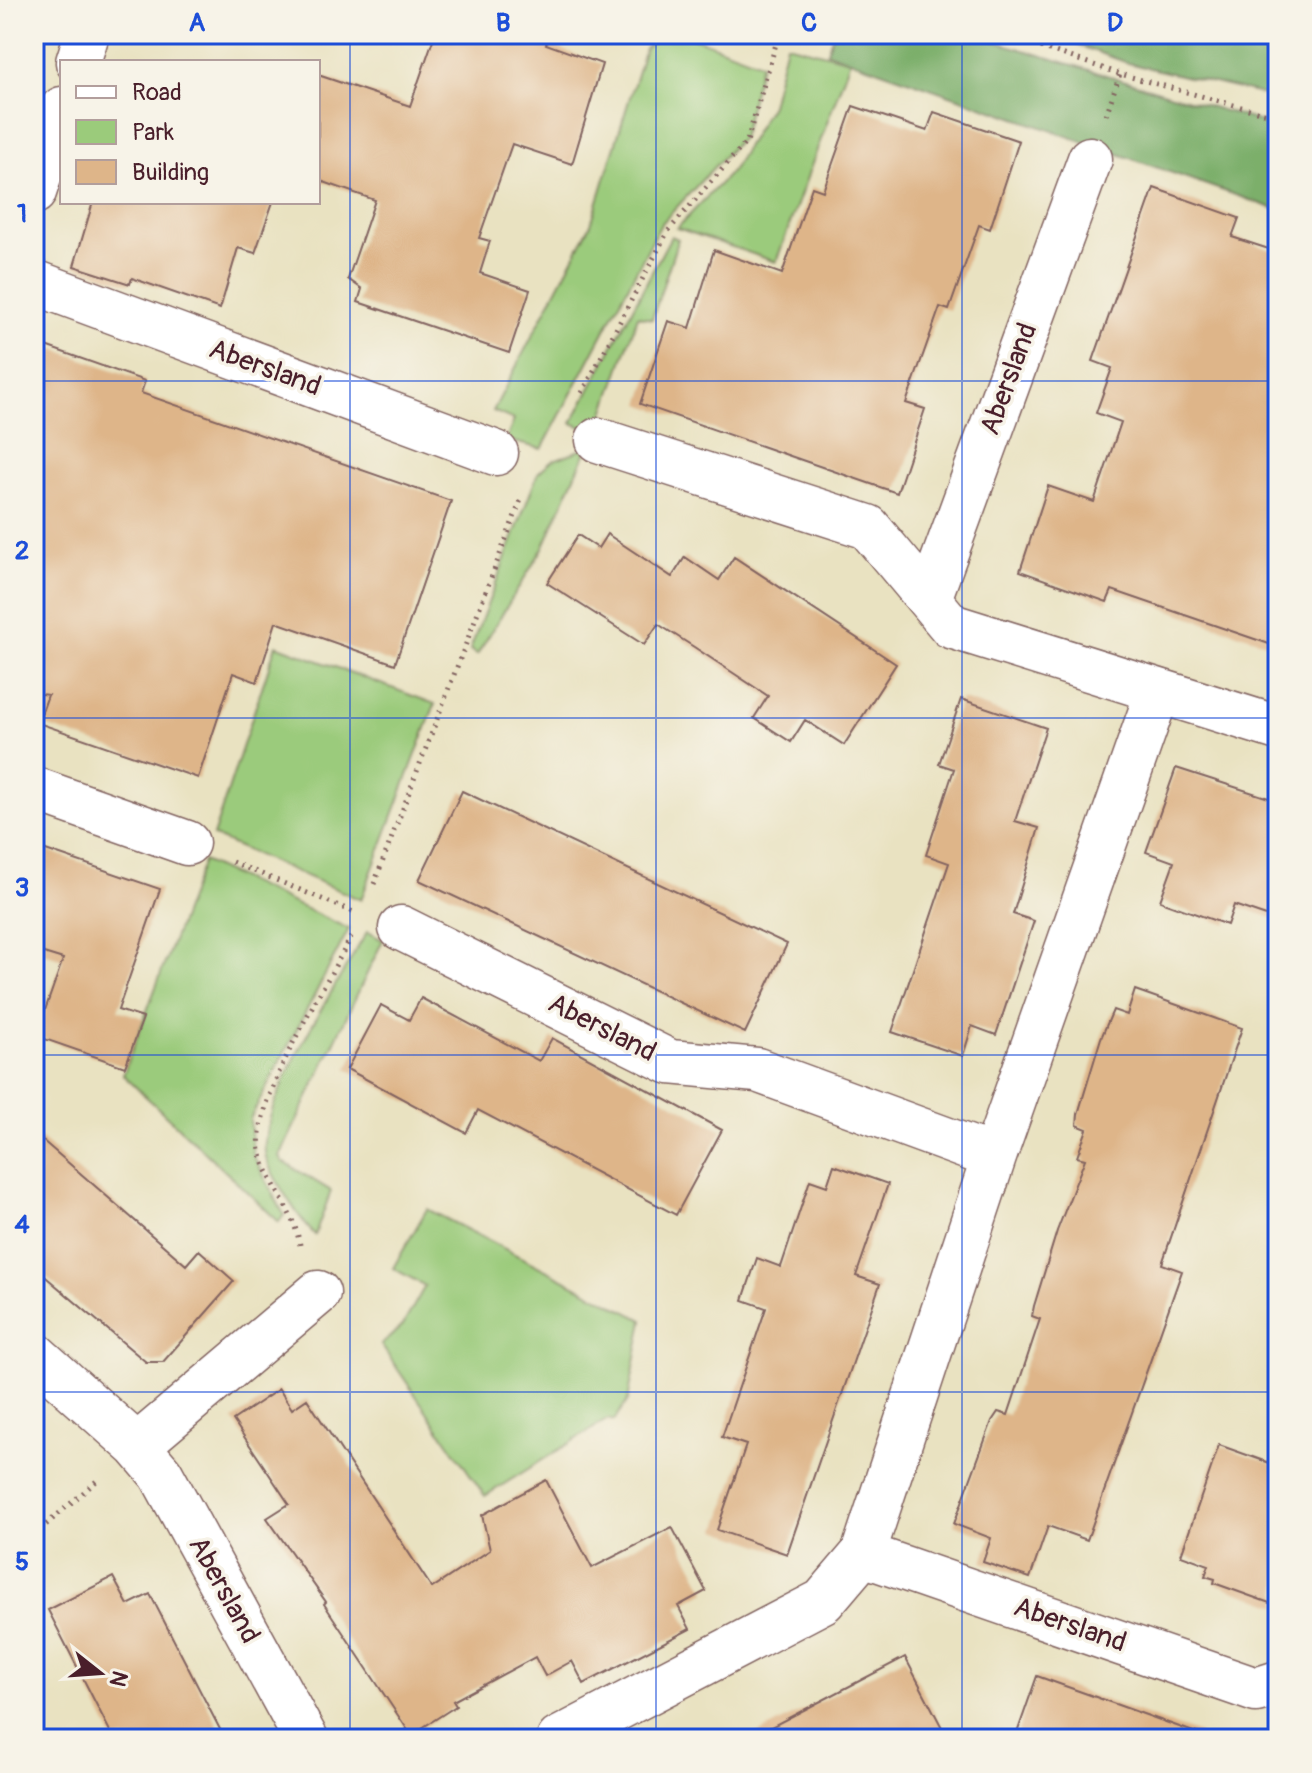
<svg xmlns="http://www.w3.org/2000/svg" width="1312" height="1773" font-family="Pangolin,sans-serif">
	<style>
		.green { fill: #9bcb7b; stroke: #727553; stroke-width: 2 }
		.forest { fill: #7caf6b; stroke: #63674b; stroke-width: 2 }
		.building { fill: #deb589 }
		.lines { fill: none; stroke-linecap: round; stroke-linejoin: round }
		.minor-casing { stroke: #826360; stroke-width: 47 }
		.path { stroke: #826360; stroke-width: 5; stroke-dasharray: 2 6; stroke-linecap: butt }
		.minor { stroke: #fff; stroke-width: 44 }
		.grid { fill: none; stroke: #1d4ed8; stroke-width: 2; stroke-opacity: 0.55 }
		.labels { text-anchor: middle; dominant-baseline: central; stroke-width: 7; stroke-linejoin: round; paint-order: stroke }
		.street-label { font-size: 28px; fill: #4a1f2b; stroke: #f7f3e8 }
		.neatline { fill: none; stroke: #1d4ed8; stroke-width: 3 }
		.grid-label { font-size: 26px; text-anchor: middle; font-weight: bold; fill: #1d4ed8 }
	</style>
	<rect width="100%" height="100%" fill="#f7f3e8"/>
	<filter id="ink" filterUnits="userSpaceOnUse"><feTurbulence type="fractalNoise" baseFrequency=".0125" numOctaves="2"/><feDisplacementMap in="SourceGraphic" scale="16" xChannelSelector="R" yChannelSelector="G"/><feConvolveMatrix kernelMatrix="1 2 1 2 8 2 1 2 1" color-interpolation-filters="sRGB"/></filter>
	<filter id="wash" filterUnits="userSpaceOnUse"><feTurbulence type="fractalNoise" baseFrequency=".006" numOctaves="4" result="noise"/><feDisplacementMap in="SourceGraphic" scale="32" xChannelSelector="R" yChannelSelector="G"/><feGaussianBlur stdDeviation="1.8" result="paint"/><feColorMatrix in="noise" values="0 0 0 0 0 0 0 0 0 0 0 0 0 0 0 0 0 1.4 0 .05"/><feComposite in="paint" operator="in"/></filter>
	<g filter="url(#wash)">
		<rect width="100%" height="100%" fill="#e9e2c1"/>
		<path class="green" d="M 667,34 L 683,34 L 761,63 L 742,137 L 661,224 L 542,449 L 506,440 L 514,420 L 493,411 L 591,224 L 645,48 Z
			M 786,44 L 850,60 L 776,262 L 677,228 L 732,171 L 771,105 Z
			M 671,236 L 678,239 L 652,319 L 638,316 L 597,433 L 572,423 Z
			M 588,447 L 543,548 L 477,655 L 470,650 L 538,473 L 551,461 Z
			M 276,645 L 435,704 L 361,900 L 213,836 Z
			M 203,861 L 349,929 L 250,1119 L 253,1155 L 284,1215 L 279,1222 L 123,1075 Z
			M 367,932 L 383,940 L 280,1156 L 282,1161 L 331,1191 L 315,1235 C 300,1220 273,1178 266,1158 C 253,1111 341,977 367,932 Z
			M 427,1209 L 643,1320 L 628,1400 L 614,1421 L 608,1419 L 485,1496 L 381,1345 L 403,1325 L 425,1286 L 393,1268 Z"/>
		<path class="forest" d="M 838,34 L 971,34 L 1278,127 L 1278,210 L 827,52 L 832,37 Z
			M 1046,34 L 1278,34 L 1278,98 L 1128,63 Z"/>
		<g id="blocks">
			<path class="building" d="M 435,34 L 550,34 L 546,44 L 602,64 L 572,164 L 512,144 L 479,238 L 490,241 L 480,273 L 530,290 L 509,353 L 358,302 L 362,289 L 348,279 L 375,200 L 318,180 L 318,75 L 410,106 Z
				M 853,106 L 927,131 L 934,112 L 1019,141 L 990,229 L 979,225 L 949,310 L 940,307 L 906,403 L 925,409 L 897,493 L 640,404 L 668,321 L 690,328 L 714,250 L 782,274 L 812,187 L 823,191 Z
				M 1154,188 L 1239,218 L 1232,237 L 1278,252 L 1278,647 L 1112,590 L 1107,602 L 1020,571 L 1048,486 L 1094,502 L 1121,422 L 1096,413 L 1112,368 L 1093,361 Z
				M 93,202 L 273,202 L 255,253 L 238,248 L 220,309 L 132,278 L 130,284 L 74,266 Z
				M 34,342 L 145,381 L 141,393 L 451,501 L 395,664 L 276,622 L 257,682 L 233,673 L 198,778 L 38,723 L 48,695 L 34,693 Z
				M 607,534 L 672,577 L 685,557 L 719,580 L 734,557 L 896,664 L 844,745 L 805,720 L 791,742 L 754,718 L 768,696 L 694,647 L 658,624 L 644,645 L 547,583 L 578,535 L 598,548 Z
				M 961,699 L 1046,728 L 1015,821 L 1039,828 L 1013,914 L 1034,921 L 996,1035 L 972,1026 L 963,1056 L 892,1032 L 949,863 L 926,855 L 954,769 L 939,764 Z
				M 1176,768 L 1278,801 L 1278,920 L 1234,905 L 1227,925 L 1160,901 L 1174,862 L 1146,852 Z
				M 462,791 L 787,944 L 745,1033 L 419,880 Z
				M 34,846 L 160,889 L 118,1010 L 143,1018 L 125,1067 L 36,1036 L 63,959 L 34,950 Z
				M 1135,990 L 1242,1028 L 1162,1264 L 1182,1271 L 1087,1540 L 1048,1526 L 1030,1578 L 983,1562 L 991,1538 L 954,1524 L 992,1421 L 998,1412 L 1008,1415 L 1040,1319 L 1032,1316 L 1034,1306 L 1057,1231 L 1085,1159 L 1077,1157 L 1087,1129 L 1077,1125 L 1078,1114 L 1101,1038 L 1113,1010 L 1127,1015 Z
				M 421,998 L 539,1061 L 552,1038 L 722,1130 L 676,1215 L 478,1110 L 466,1133 L 347,1069 L 381,1005 L 409,1020 Z
				M 34,1133 L 186,1265 L 199,1250 L 234,1281 L 163,1362 L 146,1362 L 34,1267 Z
				M 834,1165 L 888,1184 L 856,1276 L 880,1284 L 787,1554 L 717,1530 L 746,1445 L 722,1437 L 766,1308 L 743,1300 L 757,1258 L 781,1267 L 810,1180 L 827,1186 Z
				M 279,1389 L 292,1409 L 307,1399 L 432,1588 L 490,1550 L 482,1515 L 546,1480 L 592,1568 L 672,1527 L 706,1591 L 678,1606 L 690,1629 L 584,1684 L 572,1661 L 545,1676 L 535,1657 L 453,1701 L 456,1706 L 411,1735 L 324,1604 L 326,1602 L 267,1518 L 289,1504 L 233,1420 Z
				M 1219,1445 L 1278,1466 L 1278,1606 L 1214,1583 L 1215,1579 L 1205,1576 L 1209,1565 L 1181,1555 Z
				M 113,1577 L 128,1605 L 150,1594 L 225,1739 L 114,1739 L 48,1610 Z
				M 905,1657 L 948,1739 L 748,1739 L 825,1699 Z
				M 1037,1676 L 1199,1734 L 1198,1739 L 1015,1739 Z"/>
		</g>
	</g>
	<g filter="url(#ink)">
		<use href="#blocks" fill-opacity="0" stroke="#826360" stroke-width="2"/>
		<g class="lines">
			<defs>
				<path id="minor" d="M 78,62 L 87,34
					M 34,192 L 62,109
					M 34,282 L 496,453
					M 598,440 L 868,527 L 951,626 L 1278,728
					M 929,599 L 1090,159
					M 34,789 L 187,843
					M 401,928 L 670,1062 L 757,1070 L 994,1157
					M 34,1354 L 137,1446 L 161,1474 L 306,1739
					M 137,1446 L 318,1293
					M 863,1554 L 1256,1690 L 1278,1683
					M 559,1739 L 823,1601 L 863,1554 L 994,1157 L 1158,691"/>
			</defs>
			<use href="#minor" class="minor-casing"/>
			<path class="path" d="M 1003,34 L 1120,74 L 1278,117
				M 1106,115 L 1120,74
				M 582,393 L 668,231 L 747,141 L 779,34
				M 232,862 L 356,913
				M 374,884 L 522,497
				M 300,1245 C 294,1212 271,1187 261,1155 C 247,1107 327,984 351,937
				M 34,1535 L 100,1478"/>
			<use href="#minor" class="minor"/>
		</g>
	</g>
	<path class="grid" d="M 350,34 L 350,1739M 656,34 L 656,1739M 962,34 L 962,1739M 34,381 L 1278,381M 34,718 L 1278,718M 34,1055 L 1278,1055M 34,1392 L 1278,1392"/>
	<g class="labels">
		<g class="street-label">
			<text transform="translate(265 368) rotate(20)">Abersland</text>
			<text transform="translate(1009 379) rotate(-70)">Abersland</text>
			<text transform="translate(602 1028) rotate(27)">Abersland</text>
			<text transform="translate(224 1590) rotate(61)">Abersland</text>
			<text transform="translate(1070 1625) rotate(19)">Abersland</text>
		</g>
	</g>
	<rect width="1312" height="1773" fill="none" stroke="#f7f3e8" stroke-width="88"/>
	<rect x="60" y="60" width="260" height="144" fill="#f7f3e8" stroke="#b29e9c" stroke-width="2"/>
	<rect x="76" y="86" width="40" height="12" fill="#ffffff" stroke="#b29e9c" stroke-width="2"/>
	<text x="132" y="100" font-size="24" fill="#4a1f2b">Road</text>
	<rect x="76" y="120" width="40" height="24" fill="#9bcb7b" stroke="#b29e9c" stroke-width="2"/>
	<text x="132" y="140" font-size="24" fill="#4a1f2b">Park</text>
	<rect x="76" y="160" width="40" height="24" fill="#deb589" stroke="#b29e9c" stroke-width="2"/>
	<text x="132" y="180" font-size="24" fill="#4a1f2b">Building</text>
	<g transform="translate(100 1673) rotate(107)" stroke="#f7f3e8" stroke-width="6" paint-order="stroke">
	<path d="M0-6L14 30L0 20L-14 30Z" fill="#4a1f2b"/>
	<text y="-12" font-size="22" font-weight="bold" text-anchor="middle" fill="#4a1f2b">N</text>
	</g>
	<rect x="44" y="44" width="1224" height="1685" class="neatline"/>
	<g class="grid-label">
		<text x="197" y="31">A</text>
		<text x="503" y="31">B</text>
		<text x="809" y="31">C</text>
		<text x="1115" y="31">D</text>
		<text x="22" y="222">1</text>
		<text x="22" y="559">2</text>
		<text x="22" y="896">3</text>
		<text x="22" y="1233">4</text>
		<text x="22" y="1570">5</text>
	</g>
</svg>
